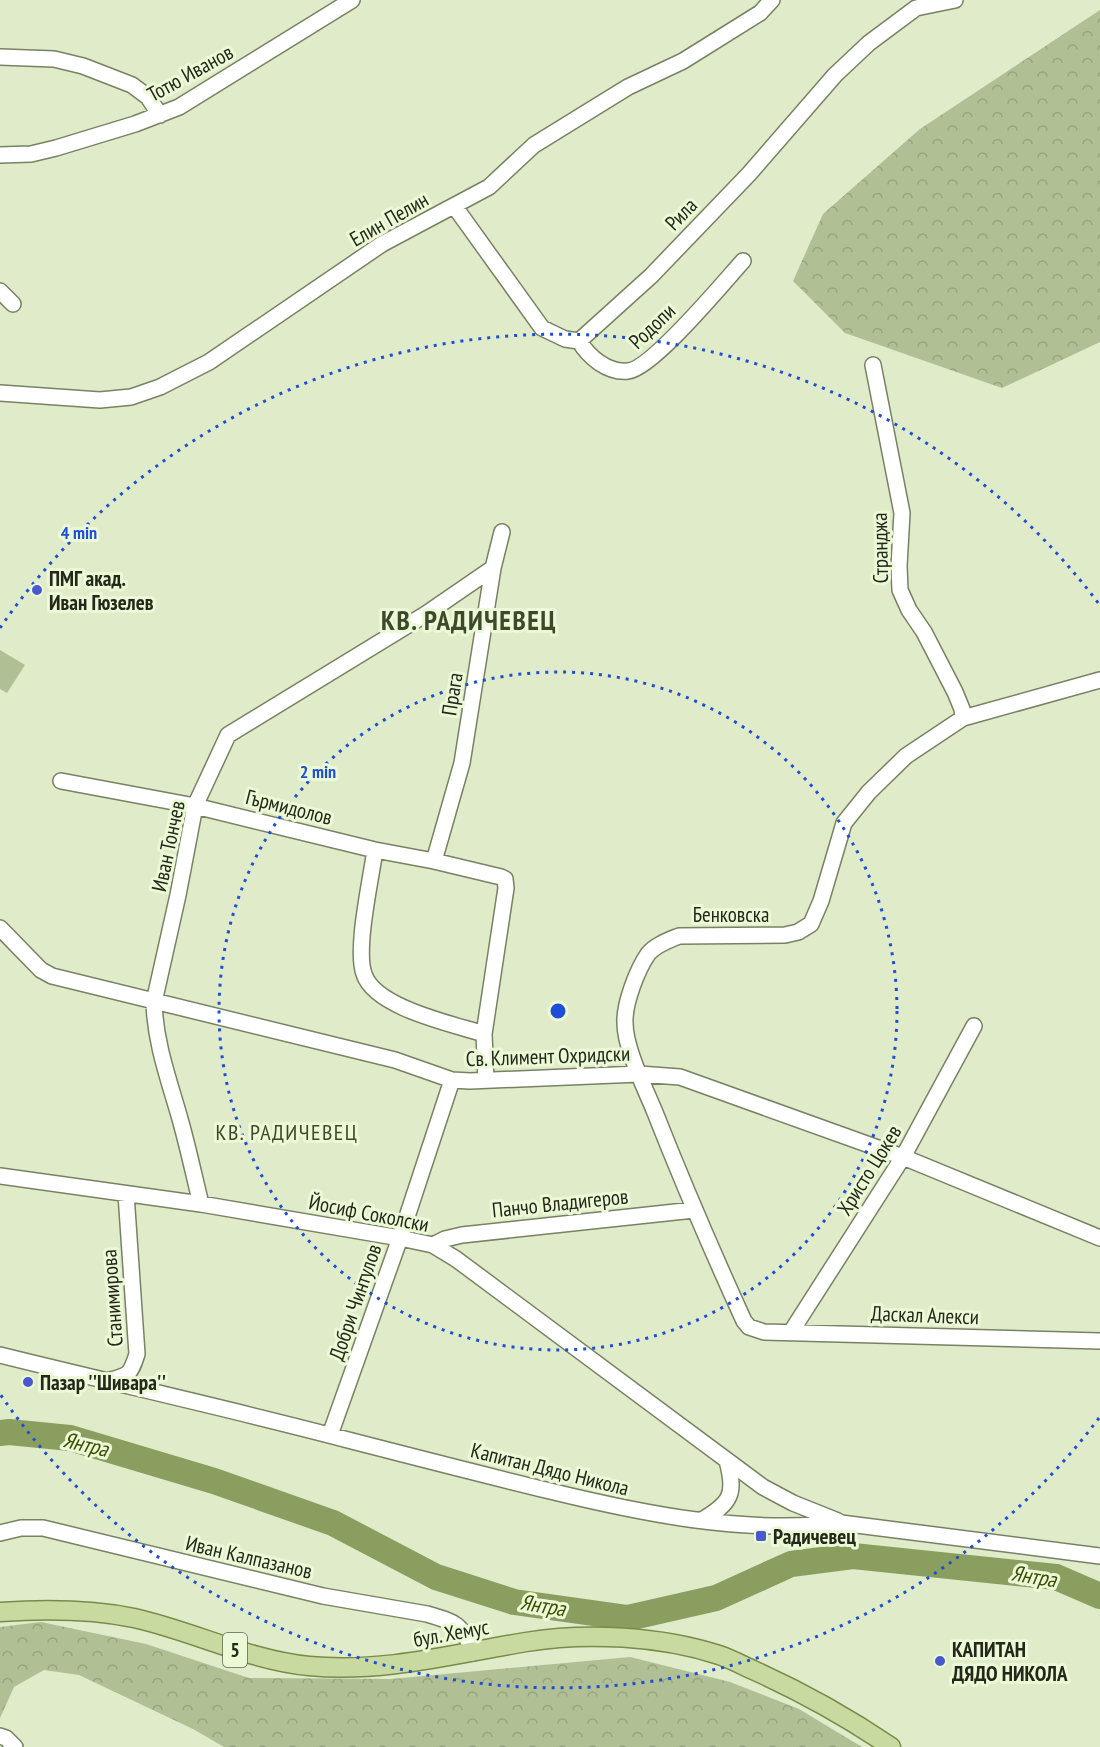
<svg xmlns="http://www.w3.org/2000/svg" width="1100" height="1747" font-family="'PT Sans Narrow',sans-serif">
	<style>
		.forest { fill: url(#forest-crowns) }
		.pitch { fill: #b0bf94 }
		.lines { fill: none; stroke-linecap: round; stroke-linejoin: round }
		.river { stroke: #8a9e5f; stroke-width: 26 }
		.minor-casing { stroke: #778263; stroke-width: 18 }
		.major-casing { stroke: #788c49; stroke-width: 21 }
		.minor { stroke: #fff; stroke-width: 15 }
		.major { stroke: #c9daa1; stroke-width: 18 }
		.ring { fill: none; stroke: #1d4ed8; stroke-width: 3; stroke-dasharray: 3 6 }
		.poi-dot { fill: #4a58cd; stroke: #ecf9d6; stroke-width: 2 }
		.labels { text-anchor: middle; dominant-baseline: central; stroke-width: 6; stroke-linejoin: round; paint-order: stroke }
		.shield { fill: #ecf9d6; stroke: #5f6753; stroke-width: 1.5 }
		.shield-label { font-size: 20px; font-weight: bold; fill: #23281b }
		.street-label { font-size: 21px; fill: #23281b; stroke: #ecf9d6 }
		.poi-label { font-size: 21px; font-weight: bold; fill: #23281b; stroke: #ecf9d6; text-anchor: start }
		.neighbourhood-label { font-size: 22px; letter-spacing: 1.5px; fill: #3e482a; stroke: #ecf9d6 }
		.water-label { font-size: 22px; font-style: italic; fill: #3d4e02; stroke: #ecf9d6 }
		.district-label { font-size: 27px; font-weight: bold; letter-spacing: 1.5px; fill: #3e482a; stroke: #ecf9d6 }
		.centre { fill: #1d4ed8; stroke: #ecf9d6; stroke-width: 3 }
		.ring-label { font-size: 18px; text-anchor: middle; font-weight: bold; fill: #1d4ed8; stroke: #ecf9d6; stroke-width: 6; stroke-linejoin: round; paint-order: stroke }
	</style>
	<defs>
		<pattern id="forest-crowns" width="20" height="18" patternUnits="userSpaceOnUse" patternTransform="scale(1.5)"><rect width="20" height="18" fill="#b0bf94"/><path d="M2 6a3 3 0 1 1 6 0M12 15a3 3 0 1 1 6 0" fill="none" stroke="#97a47f"/></pattern>
	</defs>
	<rect width="100%" height="100%" fill="#dfebc9"/>
	<path class="forest" d="M 1100,10 L 1100,342 L 1002,388 L 845,333 L 793,281 L 823,214 L 920,129 Z
		M 41,1622 L 146,1644 L 249,1678 L 391,1679 L 630,1657 L 730,1682 L 799,1709 L 862,1747 L 224,1747 L 193,1729 L 79,1675 L 44,1670 L 14,1687 L 0,1718 L 0,1627 Z"/>
	<path class="pitch" d="M 0,650 L 25,665 L 7,693 L 0,689 Z"/>
	<g class="lines">
		<path class="river" d="M 0,1433 L 9,1432 L 70,1438 L 214,1481 L 333,1523 L 436,1577 L 514,1602 L 628,1618 L 716,1598 L 791,1564 L 853,1556 L 1056,1577 L 1100,1596"/>
		<defs>
			<path id="minor" d="M 0,57 L 54,59 L 83,66 L 132,85 L 148,97 L 160,115
				M 0,155 L 31,154 L 56,148 L 135,124 L 179,107 L 352,0
				M 455,207 L 542,328 L 565,339 L 579,341 L 651,276 L 749,174 L 835,75 L 869,43 L 916,8 L 955,0
				M 0,291 L 13,304
				M 579,341 C 589,357 607,373 628,371 C 652,369 723,283 743,261
				M 873,365 L 902,513 L 899,566 L 900,590 L 909,610 L 924,632 L 955,692 L 962,709 L 963,718
				M 0,393 L 100,400 L 131,397 L 160,387 L 209,362 L 382,244 L 489,187 L 534,145 L 628,87 L 683,61 L 760,13 L 772,0
				M 1100,680 L 963,718 L 906,756 L 869,792 L 844,823 L 821,901 L 811,924 L 798,932 L 785,935 L 679,936 C 669,940 655,945 648,954 C 637,970 624,1004 625,1023 C 625,1048 644,1086 654,1110 C 682,1181 712,1251 744,1321 L 749,1327 L 764,1332 L 1100,1341
				M 61,781 L 195,806 L 375,850 L 434,861 L 501,877 L 505,879 L 506,888 L 484,1034 L 486,1080
				M 375,850 C 371,879 355,949 364,974 C 375,1008 453,1024 484,1034
				M 434,861 L 462,763 L 493,568 L 502,532
				M 0,928 L 41,970 L 52,976 L 395,1060 L 452,1080 L 470,1081 L 639,1074 L 680,1077 L 903,1157 L 1100,1238
				M 0,1176 L 201,1204 L 400,1238 L 433,1245 L 456,1259 L 763,1487 L 793,1503 L 838,1521
				M 201,1204 C 194,1176 188,1147 180,1119 C 169,1080 155,1043 154,1002 L 178,895 L 195,806 L 228,735 L 426,614 L 493,568
				M 433,1245 L 445,1239 L 462,1235 L 694,1210
				M 791,1332 L 903,1157 L 974,1026
				M 0,1355 C 117,1384 235,1410 352,1441 C 418,1458 484,1475 550,1491 C 644,1514 743,1534 841,1523 L 1100,1556
				M 107,1381 C 129,1375 130,1376 137,1354 L 126,1194
				M 330,1435 L 400,1238 L 452,1080
				M 702,1520 C 731,1503 736,1494 727,1461
				M 0,1533 L 21,1528 L 43,1528 L 323,1596 L 427,1614 C 455,1622 463,1624 473,1653
				M 0,1736 L 6,1738 L 15,1747"/>
			<path id="major" d="M 0,1612 C 45,1609 90,1609 134,1618 C 193,1631 248,1660 309,1666 C 384,1673 453,1654 526,1642 C 586,1632 661,1636 719,1655 C 731,1659 742,1665 753,1670 C 802,1692 847,1717 891,1747"/>
		</defs>
		<use href="#minor" class="minor-casing"/>
		<use href="#major" class="major-casing"/>
		<use href="#minor" class="minor"/>
		<use href="#major" class="major"/>
	</g>
	<g class="ring">
		<circle cx="558" cy="1011" r="339"/>
		<path d="M1099 1418A677 677 0 0 1 0 1394M0 628A677 677 0 0 1 1099 604"/>
	</g>
	<g class="poi-dot">
		<circle cx="37" cy="590" r="6"/>
		<circle cx="28" cy="1382" r="6"/>
		<rect x="755" y="1530" width="12" height="12" rx="3"/>
		<circle cx="940" cy="1661" r="6"/>
	</g>
	<g class="labels">
		<rect class="shield" x="223" y="1633" width="24" height="34" rx="4.5"/>
		<g class="shield-label">
			<text x="235" y="1650">5</text>
		</g>
		<g class="street-label">
			<text transform="translate(190 73) rotate(-29)">Тотю Иванов</text>
			<text transform="translate(681 214) rotate(-46)">Рила</text>
			<text transform="translate(389 219) rotate(-30)">Елин Пелин</text>
			<text transform="translate(652 326) rotate(-44)">Родопи</text>
			<text transform="translate(880 548) rotate(-91)">Странджа</text>
			<text transform="translate(452 694) rotate(-81)">Прага</text>
			<text transform="translate(289 807) rotate(14)">Гърмидолов</text>
			<text transform="translate(168 846) rotate(-78)">Иван Тончев</text>
			<text x="731" y="914">Бенковска</text>
			<text transform="translate(548 1056) rotate(-2)">Св. Климент Охридски</text>
			<text transform="translate(869 1170) rotate(-58)">Христо Цокев</text>
			<text transform="translate(560 1203) rotate(-6)">Панчо Владигеров</text>
			<text transform="translate(369 1213) rotate(11)">Йосиф Соколски</text>
			<text transform="translate(112 1298) rotate(-94)">Станимирова</text>
			<text transform="translate(355 1302) rotate(-71)">Добри Чинтулов</text>
			<text transform="translate(925 1315) rotate(2)">Даскал Алекси</text>
			<text transform="translate(550 1469) rotate(14)">Капитан Дядо Никола</text>
			<text transform="translate(249 1557) rotate(13)">Иван Калпазанов</text>
			<text transform="translate(451 1633) rotate(-10)">бул. Хемус</text>
		</g>
		<g class="poi-label">
			<text x="49" y="578">ПМГ акад.<tspan x="49" dy="24">Иван Гюзелев</tspan></text>
			<text x="40" y="1382">Пазар ''Шивара''</text>
			<text x="773" y="1536">Радичевец</text>
			<text x="952" y="1649">КАПИТАН<tspan x="952" dy="24">ДЯДО НИКОЛА</tspan></text>
		</g>
		<g class="neighbourhood-label">
			<text x="287" y="1132">КВ. РАДИЧЕВЕЦ</text>
		</g>
		<g class="water-label">
			<text transform="translate(86 1444) rotate(13)">Янтра</text>
			<text transform="translate(1034 1576) rotate(9)">Янтра</text>
			<text transform="translate(543 1605) rotate(9)">Янтра</text>
		</g>
		<g class="district-label">
			<text x="469" y="620">КВ. РАДИЧЕВЕЦ</text>
		</g>
	</g>
	<circle cx="558" cy="1011" r="9" class="centre"/>
	<g class="ring-label">
		<text x="79" y="539">4 min</text>
		<text x="318" y="778">2 min</text>
	</g>
</svg>
